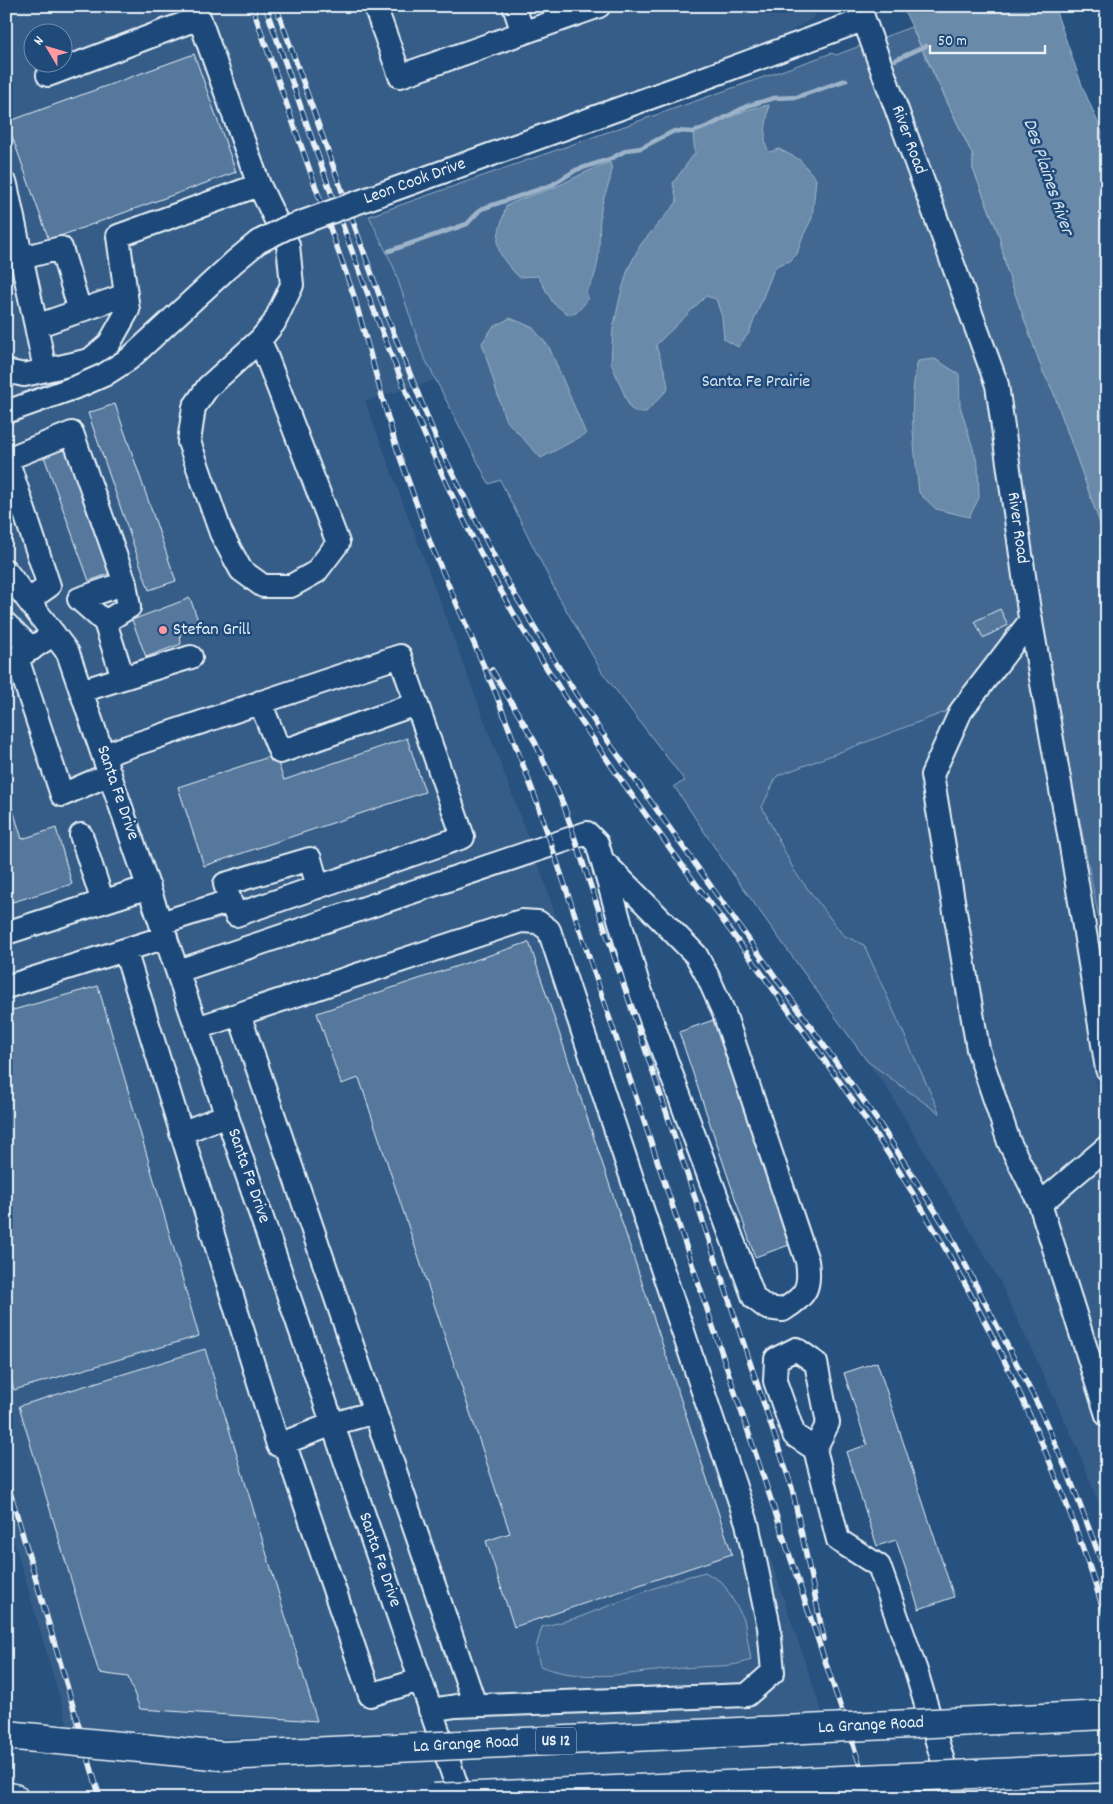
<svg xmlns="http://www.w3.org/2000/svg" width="1113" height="1804" font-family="Dekko,sans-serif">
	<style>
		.built { fill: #355d88; fill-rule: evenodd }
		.green { fill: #436891; stroke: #96acc4 }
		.water { fill: #6b8aaa; stroke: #9db3c9 }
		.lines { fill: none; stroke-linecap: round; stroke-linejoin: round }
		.stream { stroke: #9db3c9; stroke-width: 4.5 }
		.building { fill: #57789d; stroke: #e8f1f8 }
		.minor-casing { stroke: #e8f1f8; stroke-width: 26 }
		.highway-casing { stroke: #e8f1f8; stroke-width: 31 }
		.minor { stroke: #1f4a7a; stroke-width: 22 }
		.highway { stroke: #1f4a7a; stroke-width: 28 }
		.rail-casing { stroke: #e8f1f8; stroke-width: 5.5 }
		.rail { stroke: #1f4a7a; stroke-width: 4; stroke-dasharray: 11; stroke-linecap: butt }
		.minor-bridge-casing { stroke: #e8f1f8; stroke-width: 26; stroke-linecap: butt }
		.highway-bridge-casing { stroke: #e8f1f8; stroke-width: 31; stroke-linecap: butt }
		.minor-bridge { stroke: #1f4a7a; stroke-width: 22 }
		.highway-bridge { stroke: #1f4a7a; stroke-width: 28 }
		.poi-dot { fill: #ff9aa2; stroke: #1f4a7a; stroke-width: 2 }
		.labels { text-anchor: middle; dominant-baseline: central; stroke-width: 5; stroke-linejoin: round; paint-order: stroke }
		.shield { fill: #1f4a7a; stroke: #acbfd2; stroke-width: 1 }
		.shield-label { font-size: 16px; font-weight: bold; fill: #e8f1f8 }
		.street-label { font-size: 18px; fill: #e8f1f8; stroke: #1f4a7a }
		.park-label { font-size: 18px; fill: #d8e3ee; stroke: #1f4a7a }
		.poi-label { font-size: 18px; fill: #e8f1f8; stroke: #1f4a7a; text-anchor: start }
		.water-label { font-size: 19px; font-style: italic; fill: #d5e2ec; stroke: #1f4a7a }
	</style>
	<rect width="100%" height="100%" fill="#27517f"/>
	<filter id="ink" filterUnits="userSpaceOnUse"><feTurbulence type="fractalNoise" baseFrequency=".02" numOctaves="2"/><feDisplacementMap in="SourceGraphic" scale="10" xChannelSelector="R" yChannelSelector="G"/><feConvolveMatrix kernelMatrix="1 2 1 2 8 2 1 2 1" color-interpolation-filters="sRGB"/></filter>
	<g filter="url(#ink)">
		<path class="built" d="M 6,6 L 821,6 L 813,18 L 776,40 L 360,188 L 368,216 L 394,268 L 422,353 L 435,380 L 365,401 L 540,869 L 823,1716 L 306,1738 L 212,1738 L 68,1726 L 6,1514 ZM 32,32 L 62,32 L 62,62 L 32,62 Z
			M 1024,628 L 1107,1149 L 1107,1526 L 1077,1447 L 999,1280 L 890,1093 L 867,1061 L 939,1113 L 864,945 L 843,935 L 795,872 L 762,807 L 776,776 L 945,712 L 1016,629 Z"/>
		<path class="green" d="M 911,27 L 973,156 L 973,169 L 999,235 L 1007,271 L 1043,371 L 1053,391 L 1107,543 L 1107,962 L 1042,624 L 1008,639 L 945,712 L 777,776 L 762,807 L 795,872 L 843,935 L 864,945 L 940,1114 L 867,1061 L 723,860 L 674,786 L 685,781 L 602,672 L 557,594 L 500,480 L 489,484 L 422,353 L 394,268 L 369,216 L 832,53 L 836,55 Z
			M 705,1572 L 723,1583 L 744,1619 L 751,1660 C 729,1668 722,1665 699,1667 C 648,1669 590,1686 540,1666 L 536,1647 L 542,1627 L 580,1617 L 675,1580 Z"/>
		<path class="water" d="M 902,6 L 1054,6 L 1083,88 L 1107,143 L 1107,543 L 1053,391 L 1043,372 L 1007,271 L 999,235 L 973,169 L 973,156 Z
			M 769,105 C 768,117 760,144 770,152 L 779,149 L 800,160 L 816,179 L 812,218 L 802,238 L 797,254 L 790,261 L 778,265 L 774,269 L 749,333 L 738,347 L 724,339 L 722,317 L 716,299 L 706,296 L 656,345 C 660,360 667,373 668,389 L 646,412 L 636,412 L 630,408 L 611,363 L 613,329 L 620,297 L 628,269 L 641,244 L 677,202 L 673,183 L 695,153 L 693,134 L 746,110 Z
			M 610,162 C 615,175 605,191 602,204 C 597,228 602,251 595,274 C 593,281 590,286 586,291 L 588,300 L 576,313 L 569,315 L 553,303 L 538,276 L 519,277 C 490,248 496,243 506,206 C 525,196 545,192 564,183 C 580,175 593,168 610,162 Z
			M 510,318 L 532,327 L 549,347 L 586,434 L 541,458 L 505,419 L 482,343 L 493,327 Z
			M 935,359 L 959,374 L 960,406 L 978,465 L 979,498 L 969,517 L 936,509 L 919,493 C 915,449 907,404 918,361 Z"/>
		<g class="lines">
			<path class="stream" d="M 895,60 L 926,46
				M 389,251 L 467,224 L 481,209 L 552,185 L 576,170 L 610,159 L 627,150 L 641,148 L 674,131 L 693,132 L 711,125 L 747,106 L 774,98 L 797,97 L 846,80"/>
		</g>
		<path class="building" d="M 194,54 L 236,172 L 49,240 L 7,122 Z
			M 115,404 L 176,581 L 149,590 L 88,413 Z
			M 68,442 L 114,572 L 89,581 L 42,451 Z
			M 190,598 L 200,626 L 180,634 L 181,644 L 146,657 L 132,620 Z
			M 1000,609 L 1008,625 L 983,638 L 975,621 Z
			M 407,738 L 425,792 L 204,866 L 178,787 L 275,755 L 284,780 Z
			M 6,787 L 22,839 L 56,828 L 72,884 L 6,904 Z
			M 529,942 L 732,1554 L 514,1627 L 486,1541 L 510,1533 L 359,1078 L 341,1084 L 317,1013 Z
			M 98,986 L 199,1336 L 14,1390 L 6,1363 L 6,1012 Z
			M 719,1018 L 795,1243 L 755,1257 L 679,1032 Z
			M 205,1349 L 317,1721 L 140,1709 L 128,1677 L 99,1673 L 19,1406 Z
			M 877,1362 L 954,1597 L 919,1609 L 896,1540 L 877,1546 L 846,1452 L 867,1445 L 844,1373 Z"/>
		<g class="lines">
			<defs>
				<path id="minor" d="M 375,6 L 400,76 L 599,6
					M 514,6 L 523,33
					M 859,6 L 997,385 L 1029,611 L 1070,840 L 1107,1069
					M 48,75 L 199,18
					M 691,83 L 863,20
					M 6,185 L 36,326 L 126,295
					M 259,185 L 288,245 L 292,285 L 274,323 L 260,340 L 208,387 L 194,407 L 189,442 L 221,533 L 241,570 L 263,586 L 291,586 L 316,572 L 338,543 L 260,340
					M 21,258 L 61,248 L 80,311
					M 36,326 L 45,370
					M 6,371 L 24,375 L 90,360 L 109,344 L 128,310 L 118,236 L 259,185 L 195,6
					M 6,571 L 68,653 L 461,1798
					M 29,600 L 49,586 L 7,459 L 72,433 L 125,583 L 79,599 L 105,622 L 123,678
					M 1031,620 L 961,711 L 932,775 L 978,1049 L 1009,1142 L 1040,1204
					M 105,622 L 129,607 L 125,583
					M 6,624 L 32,649
					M 54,634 L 17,658 L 62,795 L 110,774
					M 81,691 L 191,657
					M 260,702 L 280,752 L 416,704
					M 103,755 L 400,656 L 463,837 L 236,915 L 230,901 L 161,923
					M 81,835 L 103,902
					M 230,901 L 225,884 L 310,859 L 318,887
					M 6,933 L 149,887
					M 125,950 L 278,1445 L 333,1424 L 375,1412
					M 178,971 L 587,833 L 597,843 L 602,860 L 638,984 L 754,1298 L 767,1308 L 783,1310 C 806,1296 811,1288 807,1261 L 724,1013 L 708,977 L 696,955 L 602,860
					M 6,987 L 166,937
					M 197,1028 L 239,1014
					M 181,1133 L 227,1115
					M 1107,1147 L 1040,1204 L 1107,1415
					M 284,1442 L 370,1695 L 420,1680
					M 815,1449 L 828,1423 L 816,1363 L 796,1349 L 776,1359 L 775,1381 L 794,1435 L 815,1449 L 838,1540 L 879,1566 L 916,1671 L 954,1798
					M 430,1710 L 456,1706 L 747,1695 L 773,1672 L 769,1627 L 747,1523 L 549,930 L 538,922 L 521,921 L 239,1014 L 475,1705"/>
				<path id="highway" d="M 6,1796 L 14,1798"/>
			</defs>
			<use href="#minor" class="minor-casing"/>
			<use href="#highway" class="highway-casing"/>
			<use href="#minor" class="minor"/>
			<use href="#highway" class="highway"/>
			<defs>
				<path id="rail" d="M 252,6 L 354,296 L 395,443 L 431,545 L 496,694 L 537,802 L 871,1798
					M 265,6 C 341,216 407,434 521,626 C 623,798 752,952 864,1117 C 968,1272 1052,1442 1107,1621
					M 276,6 L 386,314 L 439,446 L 505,578 L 556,663 L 598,727 L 879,1123 L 948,1231 L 1039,1407 L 1069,1476 L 1107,1576
					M 492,670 L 535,742 L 564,806 L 792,1488 L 824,1639
					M 6,1478 L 100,1798"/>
			</defs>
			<use href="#rail" class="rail-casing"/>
			<use href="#rail" class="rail"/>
			<defs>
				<path id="minor-bridge" d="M 6,412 L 79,386 L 104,375 L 129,359 L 234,262 L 258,242 L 286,228 L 691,83"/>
				<path id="highway-bridge" d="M 6,1735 L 223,1756 L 1107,1715
					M 434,1798 L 1107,1768"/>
			</defs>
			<use href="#minor-bridge" class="minor-bridge-casing"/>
			<use href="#highway-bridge" class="highway-bridge-casing"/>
			<use href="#minor-bridge" class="minor-bridge"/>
			<use href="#highway-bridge" class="highway-bridge"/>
		</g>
	</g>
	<circle class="poi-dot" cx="163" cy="630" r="5"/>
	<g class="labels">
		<rect class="shield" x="536" y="1727.5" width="40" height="27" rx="4"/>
		<g class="shield-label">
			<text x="556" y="1741">US 12</text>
		</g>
		<g class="street-label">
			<text transform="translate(908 140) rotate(70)">River Road</text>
			<text transform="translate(415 182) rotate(-20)">Leon Cook Drive</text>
			<text transform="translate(1017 528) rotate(82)">River Road</text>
			<text transform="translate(117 793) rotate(71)">Santa Fe Drive</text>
			<text transform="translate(248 1176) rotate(71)">Santa Fe Drive</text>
			<text transform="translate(379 1560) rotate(71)">Santa Fe Drive</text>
			<text transform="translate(871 1726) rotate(-3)">La Grange Road</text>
			<text transform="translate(466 1745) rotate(-3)">La Grange Road</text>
		</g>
		<g class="park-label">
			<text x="756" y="382">Santa Fe Prairie</text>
		</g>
		<g class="poi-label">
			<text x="173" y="630">Stefan Grill</text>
		</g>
		<g class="water-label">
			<text transform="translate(1047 177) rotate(71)">Des Plaines River</text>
		</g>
	</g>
	<rect width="1113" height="1804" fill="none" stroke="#1f4a7a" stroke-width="25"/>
	<rect x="12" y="12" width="1088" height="1779" fill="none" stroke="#e8f1f8" stroke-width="2" filter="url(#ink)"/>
	<g transform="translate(48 48) rotate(308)"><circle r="24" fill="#1f4a7a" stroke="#6f8dac"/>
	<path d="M0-4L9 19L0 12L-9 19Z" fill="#ff9aa2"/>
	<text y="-8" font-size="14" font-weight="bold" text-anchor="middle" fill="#e8f1f8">N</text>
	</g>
	<path d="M930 45v8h115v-8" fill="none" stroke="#e8f1f8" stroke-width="2.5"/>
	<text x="938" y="45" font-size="15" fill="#e8f1f8" stroke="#1f4a7a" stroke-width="4" paint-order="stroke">50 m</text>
</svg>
